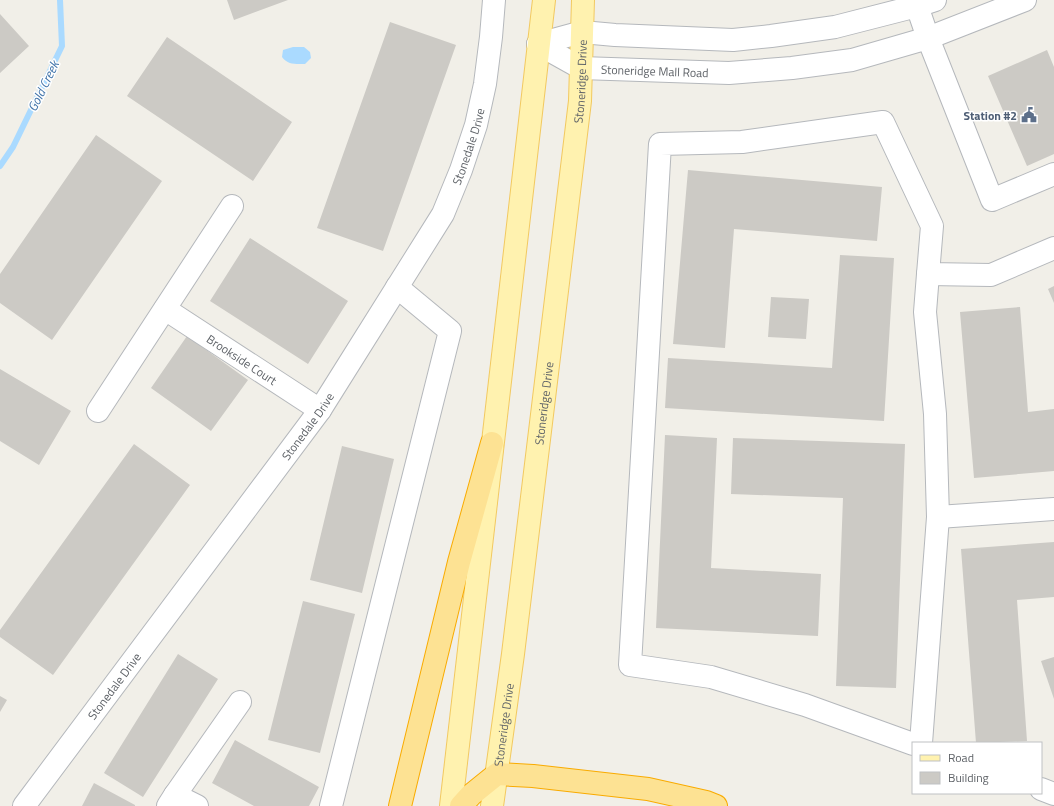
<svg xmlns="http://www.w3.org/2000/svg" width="1054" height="806" font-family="'Titillium Web',sans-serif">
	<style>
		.water { fill: #aadaff }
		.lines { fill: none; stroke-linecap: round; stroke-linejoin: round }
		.stream { stroke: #aadaff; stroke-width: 6 }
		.building { fill: #cccac5 }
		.minor-casing { stroke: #b5b8bc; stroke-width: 24 }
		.major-casing { stroke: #f2c960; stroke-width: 24 }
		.highway-casing { stroke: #f9ab00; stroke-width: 24 }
		.minor { stroke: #fff; stroke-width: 22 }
		.major { stroke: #fff2af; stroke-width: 22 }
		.highway { stroke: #fde293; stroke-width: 22 }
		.labels { text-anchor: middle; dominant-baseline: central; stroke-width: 3; stroke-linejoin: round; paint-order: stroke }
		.street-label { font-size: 12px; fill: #5f6368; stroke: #fff }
		.service-label { font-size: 12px; font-weight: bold; fill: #4e5e75; stroke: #fff; text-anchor: end }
		.water-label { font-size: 13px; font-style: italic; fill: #4174aa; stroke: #fff }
	</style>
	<rect width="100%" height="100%" fill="#f1efe8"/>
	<path class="water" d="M 293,47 L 304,47 L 310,52 L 311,58 L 305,64 C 295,64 288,65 282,57 L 283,50 Z"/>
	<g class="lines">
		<path class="stream" d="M 0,166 L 13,147 L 62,46 L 60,0"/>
	</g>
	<path class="building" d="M 227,0 L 288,0 L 234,20 Z
		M 0,14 L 29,46 L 0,73 Z
		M 390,22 L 456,45 L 383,251 L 317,228 Z
		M 167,37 L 292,122 L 253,181 L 127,96 Z
		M 1047,50 L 1054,67 L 1054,154 L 1027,166 L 988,76 Z
		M 96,135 L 162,181 L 52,340 L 0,303 L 0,274 Z
		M 688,170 L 882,187 L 877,241 L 734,229 L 725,348 L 673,344 Z
		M 250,238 L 348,301 L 308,364 L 210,301 Z
		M 840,255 L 894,258 L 884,421 L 665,408 L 668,358 L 832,368 Z
		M 1054,286 L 1054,303 L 1048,289 Z
		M 771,297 L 809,299 L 806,339 L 768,337 Z
		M 1020,307 L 1028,412 L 1054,409 L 1054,471 L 974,478 L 960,312 Z
		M 187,336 L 248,380 L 211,431 L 151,388 Z
		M 0,369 L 71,411 L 39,465 L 0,441 Z
		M 665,435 L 717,438 L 711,568 L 821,574 L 818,636 L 656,628 Z
		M 733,438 L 905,444 L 896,688 L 836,686 L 843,498 L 731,494 Z
		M 134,444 L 190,485 L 53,675 L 0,637 L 0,630 Z
		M 342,446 L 394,459 L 362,593 L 310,580 Z
		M 1054,542 L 1054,597 L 1017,600 L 1027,741 L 976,743 L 961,549 Z
		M 303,601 L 355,614 L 320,753 L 268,740 Z
		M 178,654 L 218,679 L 143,797 L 104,773 Z
		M 1054,657 L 1054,699 L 1041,661 Z
		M 0,696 L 7,700 L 0,712 Z
		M 235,740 L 319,787 L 309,806 L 254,806 L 212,783 Z
		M 94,783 L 135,805 L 135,806 L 82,806 Z"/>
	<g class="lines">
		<defs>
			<g id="minor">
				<path d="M 917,6 L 928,38 L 992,200 L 1054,174"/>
				<path id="s1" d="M 538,44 L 581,68 L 729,73 L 792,68 L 852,60 L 928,38 L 1025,0"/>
				<path d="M 538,44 L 582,32 L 615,35 L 733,40 L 771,36 L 835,27 L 917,6 L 935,0"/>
				<path id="s2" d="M 165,309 L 320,410"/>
				<path d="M 98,411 L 232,206"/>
				<path d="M 938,517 L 1054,509"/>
				<path d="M 921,743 L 938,517 L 935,414 L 925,312 L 928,274"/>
				<path d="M 913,744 L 805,705 L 711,677 L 630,665 L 660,144 L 742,142 L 883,122 L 932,226 L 928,274 L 991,275 L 1054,248"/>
				<path d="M 1041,789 L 1054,794"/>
				<path d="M 175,795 L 197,806"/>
				<path id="s3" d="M 24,806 L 320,410 L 443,214 L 461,170 L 476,125 L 485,84 L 491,37 L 494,0"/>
				<path d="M 168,806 L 175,795 L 240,702"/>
				<path d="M 331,806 L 450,331 L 397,287"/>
			</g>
			<g id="major">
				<path d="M 451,806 L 544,0"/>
				<path id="s4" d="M 492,806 L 513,654 L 580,101 L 583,0"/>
			</g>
			<path id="highway" d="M 400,806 L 459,562 L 492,443
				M 461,806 L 471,795 L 497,774 L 533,776 L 648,789 L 706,802 L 716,806"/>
		</defs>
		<use href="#minor" class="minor-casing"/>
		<use href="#major" class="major-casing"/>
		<use href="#highway" class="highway-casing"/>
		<use href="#minor" class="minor"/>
		<use href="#major" class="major"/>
		<use href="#highway" class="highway"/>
	</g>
	<defs>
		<symbol id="civic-bare" viewBox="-9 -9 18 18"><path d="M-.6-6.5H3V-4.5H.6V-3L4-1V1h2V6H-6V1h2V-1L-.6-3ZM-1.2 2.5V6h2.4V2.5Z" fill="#5c6f8a" stroke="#fff" stroke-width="2.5" paint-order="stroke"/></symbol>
	</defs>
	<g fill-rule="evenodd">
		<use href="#civic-bare" x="1018" y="104" width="22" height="22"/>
	</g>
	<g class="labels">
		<g class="street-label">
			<text stroke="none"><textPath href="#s1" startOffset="123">Stoneridge Mall Road</textPath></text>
			<text stroke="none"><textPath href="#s4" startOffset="730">Stoneridge Drive</textPath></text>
			<text stroke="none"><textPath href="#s3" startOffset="798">Stonedale Drive</textPath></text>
			<text stroke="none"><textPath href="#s2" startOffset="92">Brookside Court</textPath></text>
			<text stroke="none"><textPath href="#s4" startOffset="406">Stoneridge Drive</textPath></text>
			<text stroke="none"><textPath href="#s3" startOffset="474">Stonedale Drive</textPath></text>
			<text stroke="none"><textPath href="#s3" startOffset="150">Stonedale Drive</textPath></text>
			<text stroke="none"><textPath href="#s4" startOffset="82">Stoneridge Drive</textPath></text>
		</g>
		<g class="service-label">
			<text x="1017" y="115">Station #2</text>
		</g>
		<g class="water-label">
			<text transform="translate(43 86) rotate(-64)">Gold Creek</text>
		</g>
	</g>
	<rect x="912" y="742" width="130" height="52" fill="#ffffff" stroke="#bfc1c3"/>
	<rect x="920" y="755" width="20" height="6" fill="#fff2af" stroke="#bfc1c3"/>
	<text x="948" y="762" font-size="12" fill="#5f6368">Road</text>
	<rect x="920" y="772" width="20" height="12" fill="#cccac5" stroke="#bfc1c3"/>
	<text x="948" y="782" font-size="12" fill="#5f6368">Building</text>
</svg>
